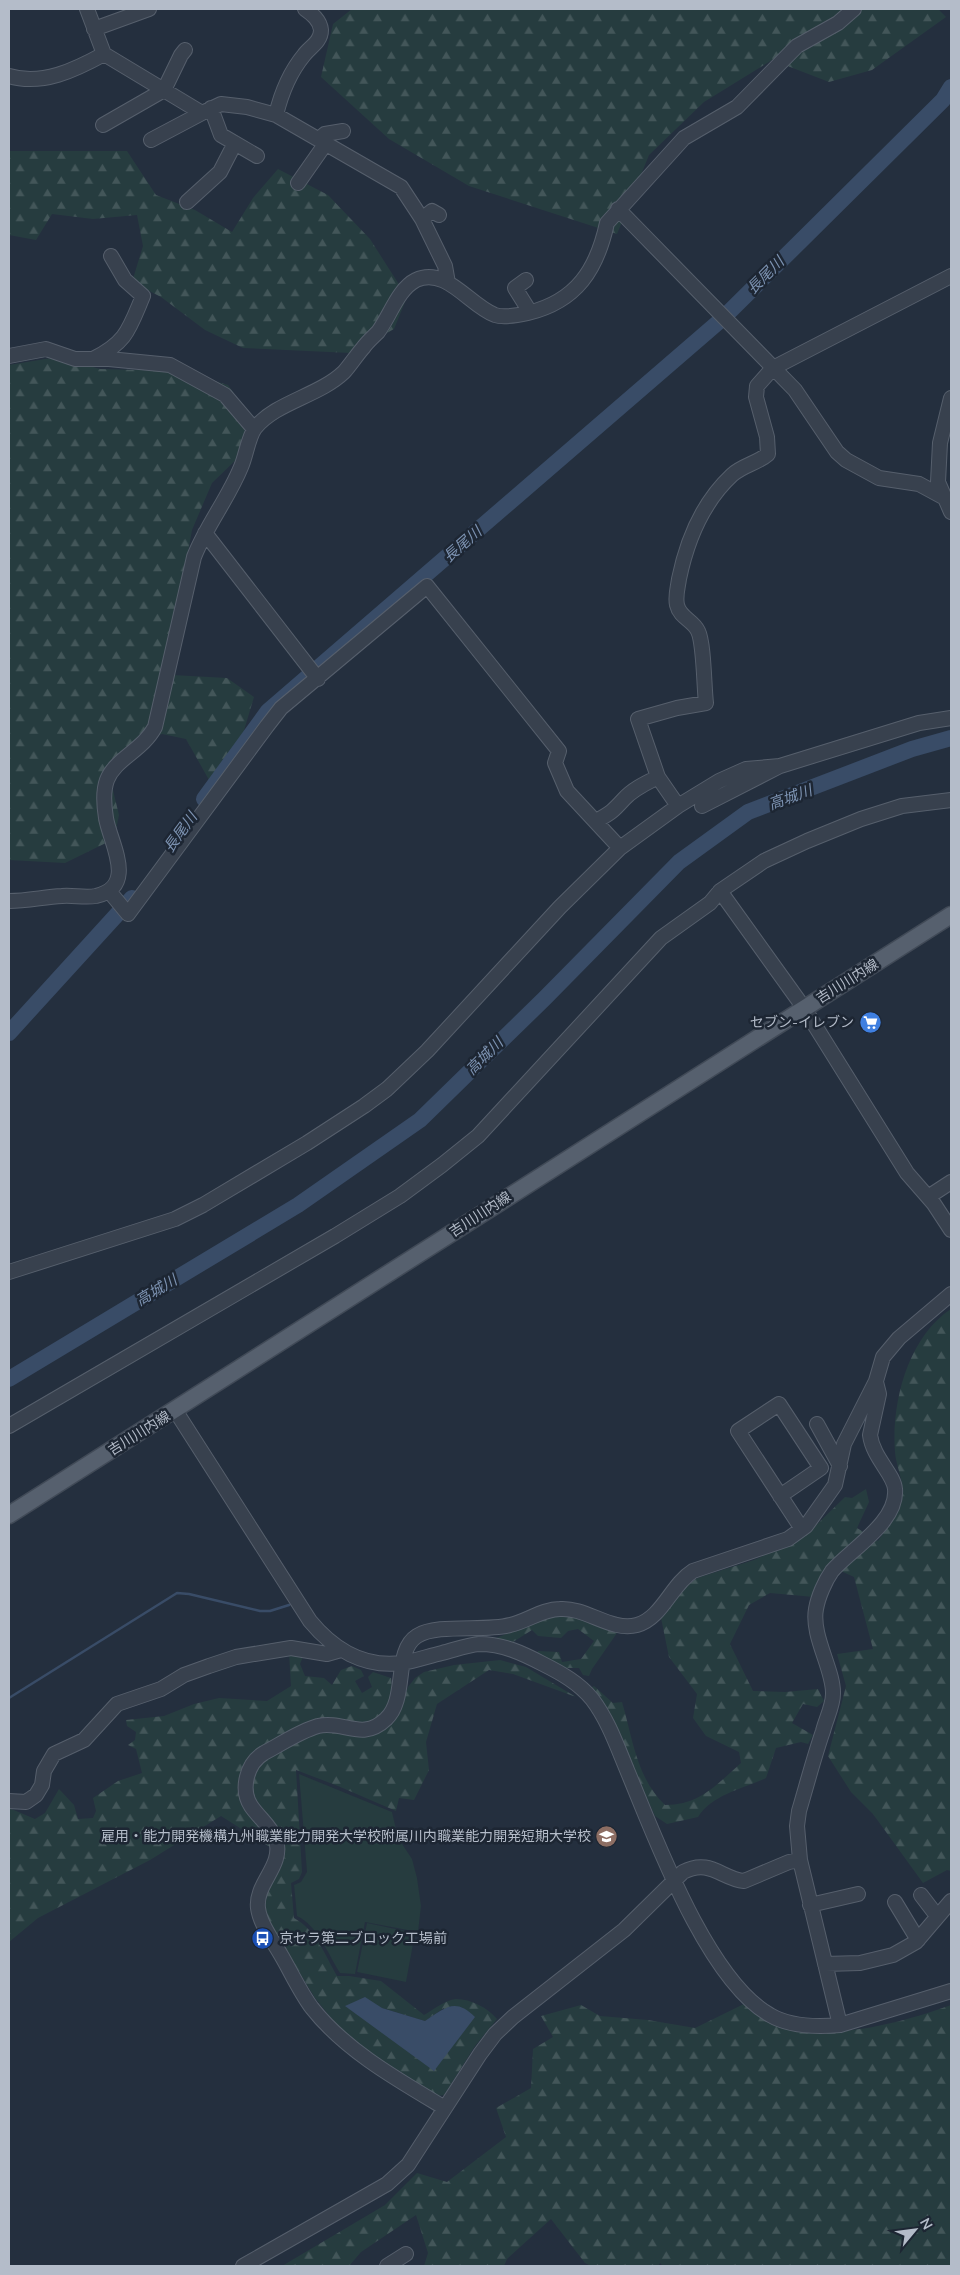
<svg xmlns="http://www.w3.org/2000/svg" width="960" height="2275" font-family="Mulish,'Noto Sans JP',sans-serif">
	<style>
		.forest { fill: url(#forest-firs); fill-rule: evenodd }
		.park { fill: #263c3f }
		.water { fill: #394c67 }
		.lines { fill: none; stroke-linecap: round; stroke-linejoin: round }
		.stream { stroke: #394c67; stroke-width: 2.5 }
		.river { stroke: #394c67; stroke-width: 16 }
		.minor-casing { stroke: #565f6c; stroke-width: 16 }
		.major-casing { stroke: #414a57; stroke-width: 19 }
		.minor { stroke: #38414e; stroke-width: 14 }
		.major { stroke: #56606e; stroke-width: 16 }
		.labels { text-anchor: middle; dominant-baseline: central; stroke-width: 5; stroke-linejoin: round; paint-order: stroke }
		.street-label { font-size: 14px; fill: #b4bcc9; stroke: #1d2633 }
		.poi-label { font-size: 14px; fill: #b4bcc9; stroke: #1d2633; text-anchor: end }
		.water-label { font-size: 15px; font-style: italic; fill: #7c92b1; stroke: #1d2633 }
	</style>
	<defs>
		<pattern id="forest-firs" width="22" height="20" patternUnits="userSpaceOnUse" patternTransform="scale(1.25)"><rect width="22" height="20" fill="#263c3f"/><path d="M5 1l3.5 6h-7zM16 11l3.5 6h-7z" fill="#435659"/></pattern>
	</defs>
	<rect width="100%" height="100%" fill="#242f3e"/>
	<path class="forest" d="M 352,9 L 938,9 L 946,17 L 872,70 L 829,82 L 772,60 L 704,102 L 649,155 L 617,234 L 469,186 L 389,139 L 321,77 L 333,24 Z
		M 9,151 L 127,151 L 156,195 L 195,210 L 232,232 L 253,198 L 278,169 L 328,195 L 370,239 L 407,297 L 394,329 L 351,353 L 243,348 L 205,330 L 161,297 L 132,282 L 143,246 L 137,215 L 93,219 L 52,214 L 36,240 L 9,235 Z
		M 57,357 L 100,369 L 179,371 L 228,385 L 248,413 L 240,456 L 212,483 L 192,530 L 177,613 L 172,675 L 227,678 L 254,697 L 239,747 L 209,780 L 186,739 L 162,734 L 126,749 L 110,778 L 119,815 L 114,839 L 65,863 L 9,860 L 9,365 Z
		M 951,1309 L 951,1871 L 947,1870 L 923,1883 L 873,1814 L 851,1792 L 828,1756 L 846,1686 L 837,1654 L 873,1649 L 854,1577 L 832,1567 L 814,1597 L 770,1593 L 749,1605 L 730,1644 L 753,1691 L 785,1692 L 818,1689 L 824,1701 L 817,1707 L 803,1704 L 792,1723 L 813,1735 L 808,1744 L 801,1742 L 776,1748 L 766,1778 C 744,1788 711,1795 698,1817 L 667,1824 L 655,1816 L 604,1704 L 590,1688 L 594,1686 L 613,1703 L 622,1702 C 633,1739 636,1777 665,1805 C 700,1805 716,1785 741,1763 L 739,1752 L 706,1736 L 693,1718 L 697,1694 L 669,1657 L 661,1618 L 681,1590 L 697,1578 L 754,1560 L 804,1537 L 845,1497 L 852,1498 L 866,1489 L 869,1502 L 857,1528 L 878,1541 C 888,1526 899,1513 902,1494 C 904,1481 896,1466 895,1452 C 891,1403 908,1337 951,1309 Z
		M 557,1614 L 602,1623 L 617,1633 L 592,1669 L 589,1676 L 583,1675 L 579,1668 L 564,1668 L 537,1655 L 538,1651 L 559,1652 L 562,1662 L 581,1659 L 594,1641 L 578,1629 L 568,1631 L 561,1638 L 538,1636 L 532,1630 L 513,1642 L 496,1638 Z
		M 289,1653 L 304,1654 L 300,1664 L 305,1676 L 324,1678 L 332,1685 L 341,1670 L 352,1666 L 361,1670 L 364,1676 L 355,1681 L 362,1693 L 372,1687 L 368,1677 L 373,1672 L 391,1678 L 393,1694 L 401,1705 L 408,1687 L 415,1678 L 424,1672 L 454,1665 L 500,1660 L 526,1667 L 576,1697 L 513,1674 L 489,1670 L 437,1704 L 426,1742 L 429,1770 L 414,1800 L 399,1798 L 396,1811 L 338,1786 L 296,1770 L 302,1872 L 299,1879 L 291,1883 L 294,1918 C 316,1930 325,1955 337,1976 L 349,1976 L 381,1981 L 424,2015 C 433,2010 445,2000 456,1999 C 471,1999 488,2008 497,2019 L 475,2046 L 444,2095 L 437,2096 L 363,2048 L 336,2024 L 315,1998 L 273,1930 L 264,1908 L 266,1892 L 283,1860 L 273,1849 L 221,1816 L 150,1860 L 38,1918 L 9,1942 L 9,1808 L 35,1819 L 45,1813 L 59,1789 L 74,1805 L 78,1819 L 93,1818 L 96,1811 L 93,1798 L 118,1781 L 142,1773 L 136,1749 L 128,1745 L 135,1740 L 136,1732 L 127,1726 L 126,1720 L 164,1716 L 194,1704 L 219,1698 L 267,1701 L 291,1686 ZM 382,2008 L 425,2021 L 444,2008 L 434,2071 Z
		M 748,2002 C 768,2011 788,2022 808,2028 C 845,2039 916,2018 951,2005 L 951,2266 L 663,2266 L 660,2263 L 658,2266 L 591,2266 L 585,2263 L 551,2219 L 507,2259 L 504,2266 L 424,2266 L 428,2253 L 416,2215 L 361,2252 L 349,2266 L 282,2266 L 385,2205 L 417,2173 L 447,2182 L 506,2137 L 496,2108 L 531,2088 L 533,2049 L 553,2037 L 541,2016 L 581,2005 L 600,2016 L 648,2020 L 695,2028 Z"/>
	<path class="park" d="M 299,1774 L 392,1812 L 398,1838 L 412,1859 L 417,1878 L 421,1906 L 418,1932 L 365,1922 L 355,1974 L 340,1973 C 328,1954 318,1926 297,1916 L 294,1885 L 301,1882 L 307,1872 Z
		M 367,1923 L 415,1933 L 406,1982 L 357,1972 Z"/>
	<path class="water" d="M 365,1997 L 382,2008 L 425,2021 C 445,2008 455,1997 475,2017 L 434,2071 L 345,2006 Z"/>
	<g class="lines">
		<path class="stream" d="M 9,1698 L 177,1593 L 189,1594 L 260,1611 L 270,1611 L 289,1605"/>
		<path class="river" d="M 204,799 L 268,711 L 722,319 L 943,100 L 951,87
			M 9,1033 L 132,898
			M 9,1379 L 298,1205 L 420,1120 L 544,999 L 679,862 L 748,812 L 912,749 L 951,738"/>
		<defs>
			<path id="minor" d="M 87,9 L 104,54 L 202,113 L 221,104 L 247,107 L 276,115 L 401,187 L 422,219 L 445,266 L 448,283
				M 94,29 L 149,9
				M 9,76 C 42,86 75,70 104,54
				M 211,108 L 221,135 L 257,156
				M 276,115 C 281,94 290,72 304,55 C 310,47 321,42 321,30 C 320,20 312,14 305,9
				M 103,125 L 164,90 L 181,55 L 185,50
				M 319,139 L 325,134 L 343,131
				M 151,140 L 202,113
				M 298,183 L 326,143
				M 187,202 L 220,172 L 235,143
				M 618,209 L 795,390 L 837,452 L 846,460 L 879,478 L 919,484 L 943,497
				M 422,219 L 432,211 L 439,215
				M 526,280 L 515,288 L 530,312
				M 9,356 L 46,349 L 75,359 L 109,359 L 170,365 L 225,395 L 254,429
				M 93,359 C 127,342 129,329 143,296 L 125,280 L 111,256
				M 951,398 L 940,443 L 938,482 L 951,512
				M 205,533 L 318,679
				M 780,766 L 746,769 L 719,781 L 678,806 L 658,777 L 638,719 L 677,708 L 706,703 C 704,687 704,643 698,631 C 693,620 680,618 677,605 C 675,596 678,587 679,579 C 687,540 703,502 732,475 C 743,465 758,463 768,454 L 767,437 L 756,397 L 757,386 L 773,368 L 951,276
				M 702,806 L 780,766 L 919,723 L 951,718
				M 596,821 C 611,813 613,811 624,799 C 633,789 646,783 658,777
				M 109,891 L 128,914 L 267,726 L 281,708 L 427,586 L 559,751 L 555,763 L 567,791 L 620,848 L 678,806
				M 720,891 L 804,1008 L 907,1173 L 934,1204 L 951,1230
				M 9,901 C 27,901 44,897 62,896 C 73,895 85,898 96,896 C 138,886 110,843 106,818 C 104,806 103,791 107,780 C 115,759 143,750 155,727 L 194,557 C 206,526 228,499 241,467 C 246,456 248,438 255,428 C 276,402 319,396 344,372 C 351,364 356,356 363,348 C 367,342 373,337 378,332 C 390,316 398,289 416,280 C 446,266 470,306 495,315 C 504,318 519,315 528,313 C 577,301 597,269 607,223 L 684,138 L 737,107 L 797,46 L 838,23 L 854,9
				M 928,1197 L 951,1182
				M 9,1272 L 175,1219 L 203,1205 L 307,1143 L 364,1106 L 387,1089 L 427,1051 L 560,907 L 620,848
				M 175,1410 L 310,1621 C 333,1649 364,1668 402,1663 C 415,1661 429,1656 442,1653 C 454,1650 467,1645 479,1644 C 503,1644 522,1653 543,1664 C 561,1673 579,1683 592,1699 C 608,1720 617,1746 627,1770 C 655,1837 707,1980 770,2015 C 790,2027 818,2027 840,2025 L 951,1991
				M 817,1424 L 840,1466
				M 9,1426 L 335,1236 L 400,1196 L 442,1165 L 478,1136 L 661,938 L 710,903 L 720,891 L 764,861 L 807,841 L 861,819 L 902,806 L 951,800
				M 780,1496 L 821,1468 L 779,1404 L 738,1431 L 802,1529
				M 9,1801 L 26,1802 L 36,1795 L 42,1785 L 44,1771 L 54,1754 L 84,1740 L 117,1704 L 161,1689 L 184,1675 L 209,1666 L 236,1657 L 291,1648 L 327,1654 L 341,1650
				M 921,1895 L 937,1916
				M 895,1902 L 918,1940
				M 810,1905 L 858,1894
				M 825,1964 L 860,1963 L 893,1955 L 916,1942 L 951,1901
				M 840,2025 L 800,1860 L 797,1826 L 799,1811 C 807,1784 814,1757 823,1731 C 826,1719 833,1706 833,1694 C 834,1670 811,1636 816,1609 C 818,1597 825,1581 832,1571 C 851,1549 898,1522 895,1489 C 894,1474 873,1458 870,1435 L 879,1394 L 876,1382
				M 445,2108 C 398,2080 346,2051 312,2008 C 300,1992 291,1972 281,1955 C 273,1941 260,1924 258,1908 C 255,1883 284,1866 276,1840 C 271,1826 259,1818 251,1806 C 240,1789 247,1763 264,1753 C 281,1744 300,1731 318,1726 C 344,1720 362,1742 386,1719 C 408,1699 393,1651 417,1636 C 437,1623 486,1632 510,1625 C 528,1621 542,1609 560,1609 C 586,1607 611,1632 637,1625 C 662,1618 671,1585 693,1571 L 788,1539 L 806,1526 L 835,1485 L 844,1444 L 876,1381 L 883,1357 L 899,1338 L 951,1294
				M 243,2266 L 387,2184 L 408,2165 L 480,2054 L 495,2034 L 513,2017 L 624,1930 L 683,1872 C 710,1858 722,1879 744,1881 L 789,1862 L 800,1860
				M 387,2266 L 406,2254"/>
			<path id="major" d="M 9,1515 L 951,915"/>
		</defs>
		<use href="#minor" class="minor-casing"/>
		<use href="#major" class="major-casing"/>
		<use href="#minor" class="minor"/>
		<use href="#major" class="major"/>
	</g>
	<defs>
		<symbol id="supermarket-disc" viewBox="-11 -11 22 22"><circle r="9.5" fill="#3f7fe0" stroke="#1d2633"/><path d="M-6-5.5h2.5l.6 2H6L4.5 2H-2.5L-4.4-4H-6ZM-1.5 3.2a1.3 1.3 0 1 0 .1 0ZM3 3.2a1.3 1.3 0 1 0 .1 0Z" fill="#fff"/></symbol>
		<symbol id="university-disc" viewBox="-11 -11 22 22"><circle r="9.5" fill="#8d6e63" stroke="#1d2633"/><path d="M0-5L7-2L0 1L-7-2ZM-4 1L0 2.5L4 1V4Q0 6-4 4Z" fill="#fff"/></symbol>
		<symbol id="bus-disc" viewBox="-11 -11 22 22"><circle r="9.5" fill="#1a4fb4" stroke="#1d2633"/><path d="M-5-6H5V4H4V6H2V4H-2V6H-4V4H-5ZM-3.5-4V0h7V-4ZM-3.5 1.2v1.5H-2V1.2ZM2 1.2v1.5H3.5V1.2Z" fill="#fff"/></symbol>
	</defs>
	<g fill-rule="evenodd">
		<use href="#supermarket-disc" x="858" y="1010" width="25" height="25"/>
		<use href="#university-disc" x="594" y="1824" width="25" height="25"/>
		<use href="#bus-disc" x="250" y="1926" width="25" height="25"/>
	</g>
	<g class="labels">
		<g class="street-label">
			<text transform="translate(847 981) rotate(-32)">吉川川内線</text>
			<text transform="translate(480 1214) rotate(-33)">吉川川内線</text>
			<text transform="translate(139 1433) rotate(-32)">吉川川内線</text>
		</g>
		<g class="poi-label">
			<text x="854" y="1022">セブン-イレブン</text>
			<text x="591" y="1836">雇用・能力開発機構九州職業能力開発大学校附属川内職業能力開発短期大学校</text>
			<text x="279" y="1938" text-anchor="start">京セラ第二ブロック工場前</text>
		</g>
		<g class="water-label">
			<text transform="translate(765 275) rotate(-45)">長尾川</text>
			<text transform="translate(462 544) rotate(-41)">長尾川</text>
			<text transform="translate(790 797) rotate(-20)">高城川</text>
			<text transform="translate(180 832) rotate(-54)">長尾川</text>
			<text transform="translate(484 1056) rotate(-45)">高城川</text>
			<text transform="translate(156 1290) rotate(-31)">高城川</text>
		</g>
	</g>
	<rect width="960" height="2275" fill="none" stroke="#b4bcc9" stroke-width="20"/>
	<g transform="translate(915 2230) rotate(61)" stroke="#1d2633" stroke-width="4" paint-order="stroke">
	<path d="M0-4L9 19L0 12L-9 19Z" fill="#b4bcc9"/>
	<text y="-8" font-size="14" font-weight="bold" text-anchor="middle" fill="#b4bcc9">N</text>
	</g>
</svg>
